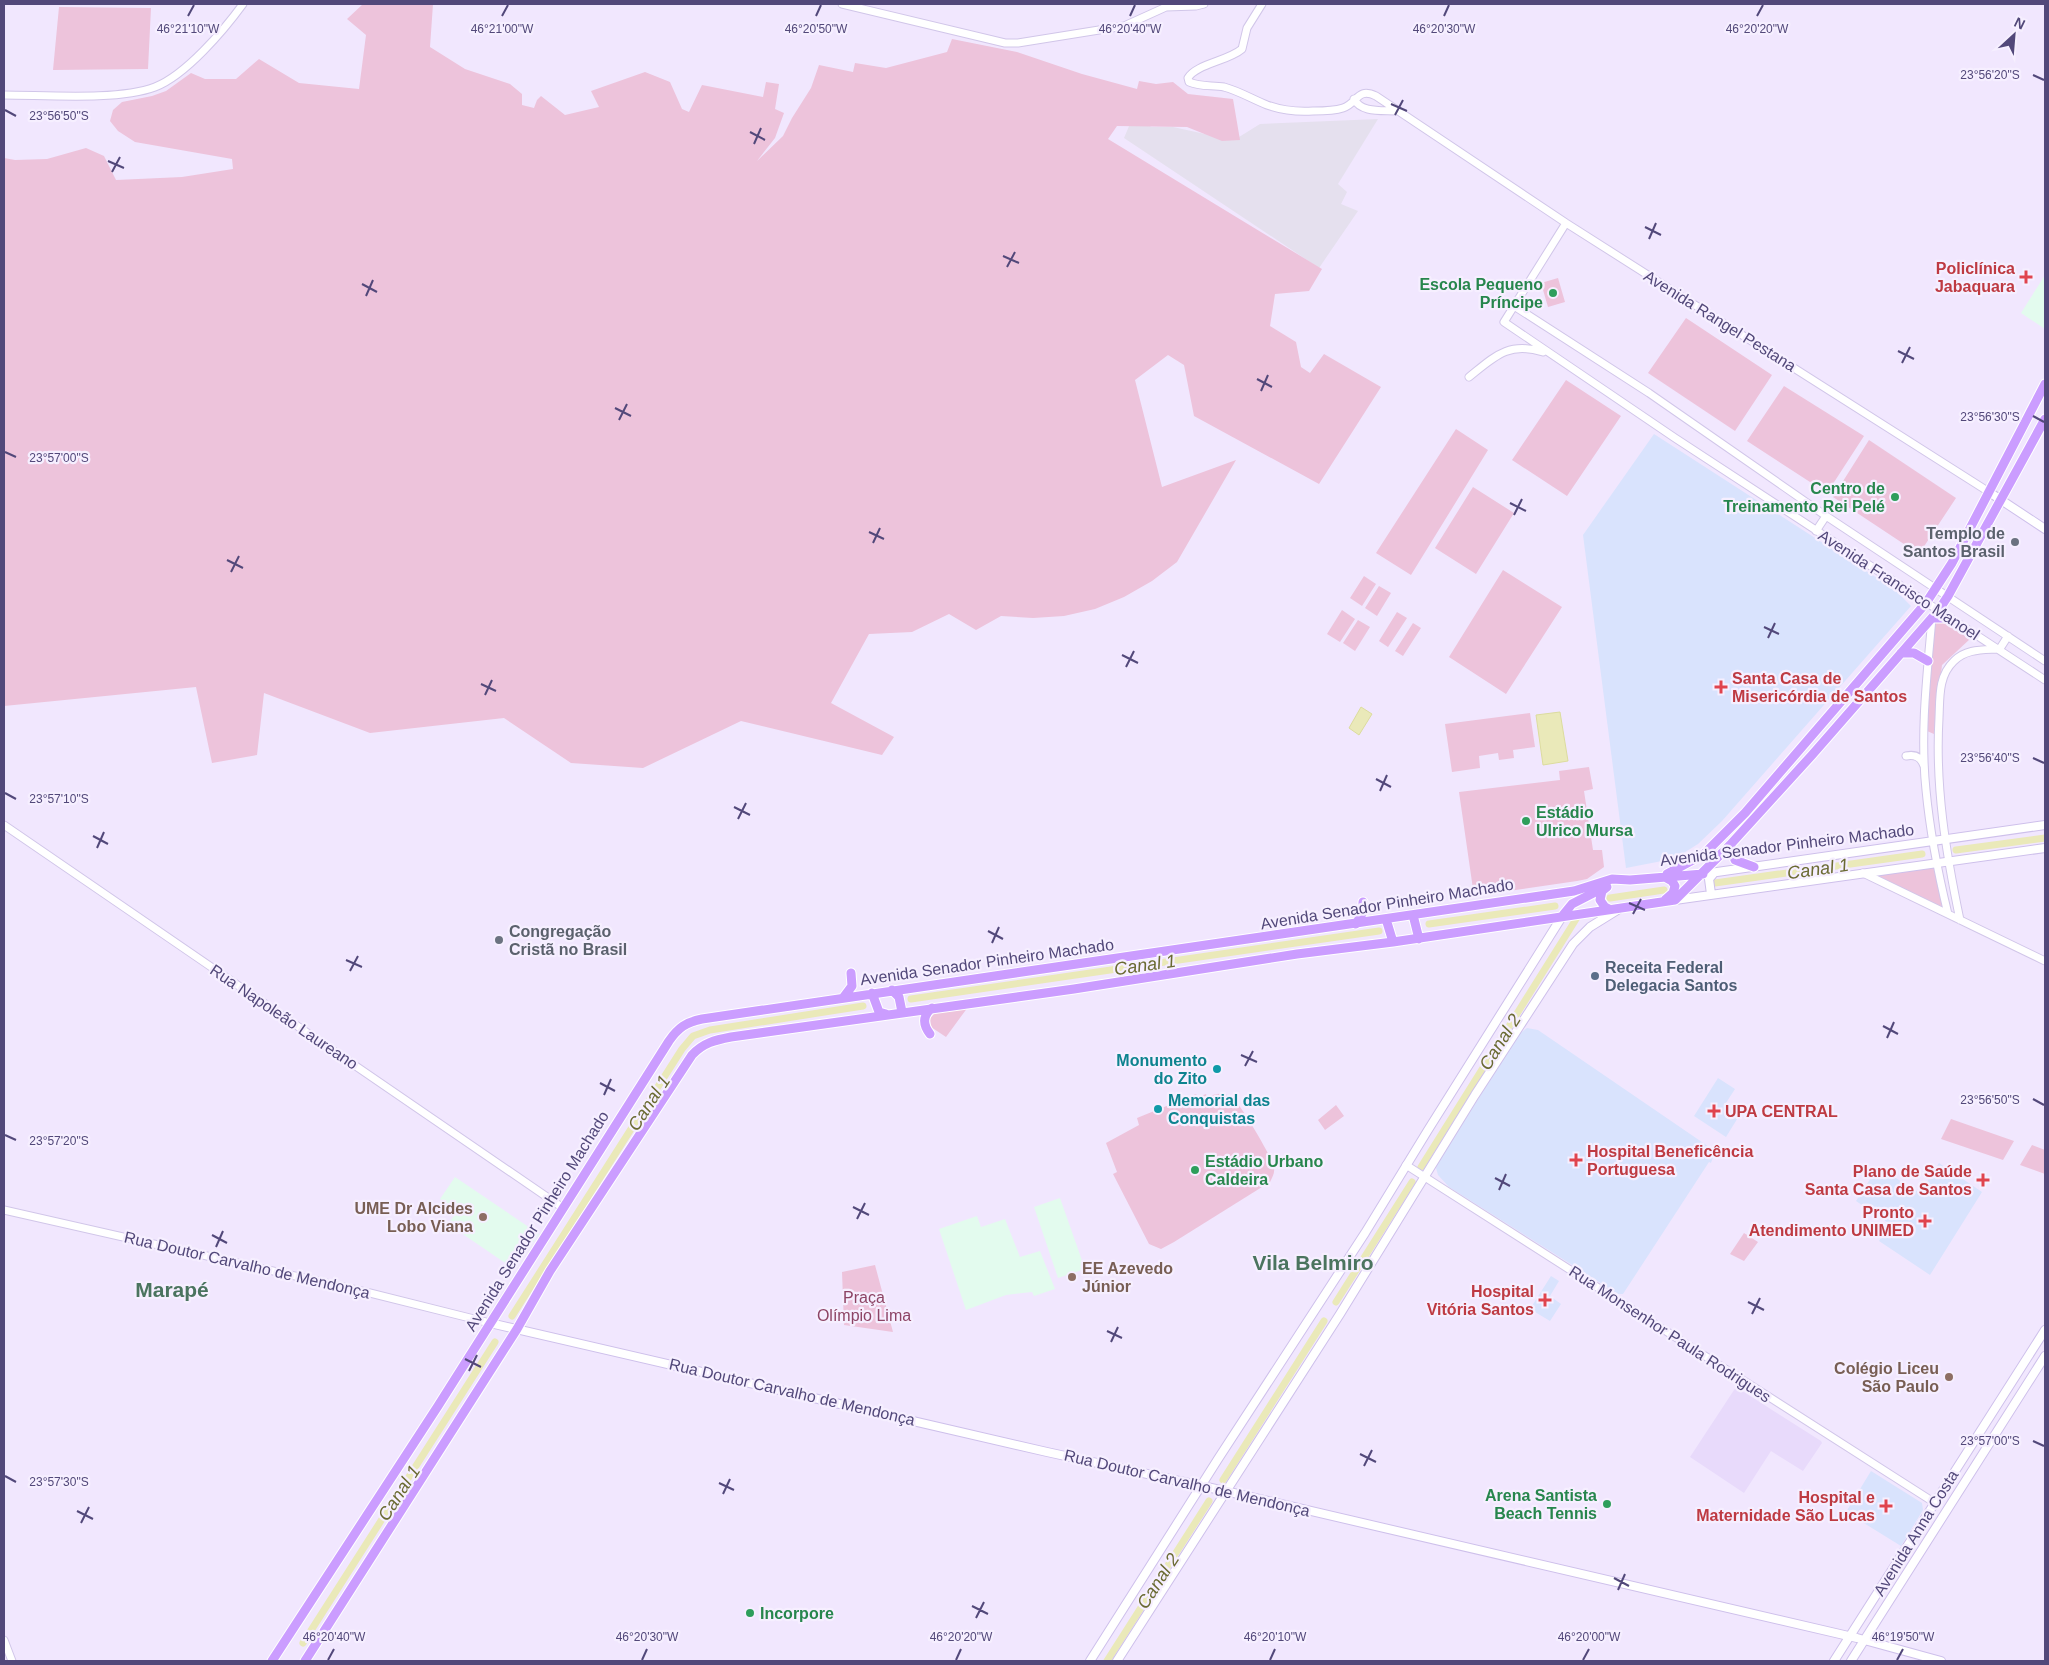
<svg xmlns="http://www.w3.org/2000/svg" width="2049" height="1665" font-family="Helvetica,sans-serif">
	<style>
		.residential { fill: #e8dafb }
		.industrial { fill: #e5e0ee }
		.education { fill: #e3fbee }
		.medical { fill: #d9e3fd }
		.green { fill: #edc3db }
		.water { fill: #eae9b9; stroke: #dcdc9e }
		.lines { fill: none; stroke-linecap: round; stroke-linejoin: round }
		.canal { stroke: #eae9b9; stroke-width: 7 }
		.tertiary-casing { stroke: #d1c6e9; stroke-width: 9 }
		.secondary-casing { stroke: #cec0eb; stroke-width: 10 }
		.primary-casing { stroke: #fff; stroke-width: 11 }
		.tertiary { stroke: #fff; stroke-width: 7 }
		.secondary { stroke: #fff; stroke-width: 8 }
		.primary { stroke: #cb9dff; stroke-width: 9 }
		.ticks { fill: none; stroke: #52487a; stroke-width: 2 }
		.health-dot { fill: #e0444e; stroke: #f6efff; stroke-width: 2 }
		.leisure-dot { fill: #2e9e5b; stroke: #f6efff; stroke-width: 2 }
		.worship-dot { fill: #6b7280; stroke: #f6efff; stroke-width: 2 }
		.service-dot { fill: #5c6f8a; stroke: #f6efff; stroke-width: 2 }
		.culture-dot { fill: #0f9aa8; stroke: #f6efff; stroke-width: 2 }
		.education-dot { fill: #8d6e63; stroke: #f6efff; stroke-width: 2 }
		.labels { text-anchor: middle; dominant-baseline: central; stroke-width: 4.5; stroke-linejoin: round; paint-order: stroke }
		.health-label { font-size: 16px; font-weight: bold; fill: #be3a42; stroke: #f6efff; text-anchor: end }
		.leisure-label { font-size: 16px; font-weight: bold; fill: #27864d; stroke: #f6efff; text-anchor: end }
		.street-label { font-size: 16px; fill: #52487a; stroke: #f6efff }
		.worship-label { font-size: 16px; font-weight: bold; fill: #5b616d; stroke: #f6efff; text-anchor: end }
		.service-label { font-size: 16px; font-weight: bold; fill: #4e5e75; stroke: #f6efff; text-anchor: start }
		.culture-label { font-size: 16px; font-weight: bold; fill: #0d838f; stroke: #f6efff; text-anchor: end }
		.education-label { font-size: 16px; font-weight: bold; fill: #785e54; stroke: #f6efff; text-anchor: end }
		.park-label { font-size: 16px; fill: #8d4465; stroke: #f6efff }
		.water-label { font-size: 18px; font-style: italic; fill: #6a6a32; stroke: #f6efff }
		.district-label { font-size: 21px; font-weight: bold; fill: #4b745f; stroke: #f6efff }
		.ticks-label { font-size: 12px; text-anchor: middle; fill: #52487a; stroke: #f6efff; stroke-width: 4.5; stroke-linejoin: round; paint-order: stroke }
	</style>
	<rect width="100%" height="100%" fill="#f1e7fe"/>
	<path class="residential" d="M 1736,1387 L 1821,1441 L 1822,1443 L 1803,1471 L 1771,1451 L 1744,1493 L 1690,1457 Z"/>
	<path class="industrial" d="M 1135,112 L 1151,127 L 1173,127 L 1205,134 L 1239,137 L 1260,124 L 1378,119 L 1338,184 L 1347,192 L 1341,204 L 1358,211 L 1319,268 L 1124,138 Z"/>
	<path class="education" d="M 2045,275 L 2045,329 L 2021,313 Z
		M 455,1177 L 539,1234 L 514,1269 L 448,1224 L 458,1210 L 440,1199 Z
		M 1060,1198 L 1085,1269 L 1058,1278 L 1034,1207 Z
		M 977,1216 L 981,1227 L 1005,1219 L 1020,1257 L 1040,1251 L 1055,1289 L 1034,1296 L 1032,1292 L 1006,1295 L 966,1310 L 939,1229 Z"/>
	<path class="medical" d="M 1654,434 L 1894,589 L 1911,606 L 1722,821 L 1698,844 L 1682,854 L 1662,861 L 1626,868 L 1583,535 Z
		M 1527,1028 L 1538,1030 L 1715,1151 L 1711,1163 L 1709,1162 L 1623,1294 L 1618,1294 L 1449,1187 L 1438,1175 L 1436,1168 L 1439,1161 L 1519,1034 Z
		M 1718,1078 L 1735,1089 L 1724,1106 L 1739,1116 L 1726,1137 L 1694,1116 Z
		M 1939,1163 L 1982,1192 L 1930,1275 L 1879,1241 L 1890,1224 L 1856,1201 L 1878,1167 L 1920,1193 Z
		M 1551,1276 L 1559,1281 L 1550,1296 L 1561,1304 L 1550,1321 L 1530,1309 Z
		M 1871,1471 L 1922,1503 L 1923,1510 L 1901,1546 L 1846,1512 Z"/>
	<path class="green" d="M 363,4 L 433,4 L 430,47 L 465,69 L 510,84 L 522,94 L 522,105 L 534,108 L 537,100 L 541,96 L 565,115 L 599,107 L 591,91 L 645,72 L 670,82 L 682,109 L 689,112 L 702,85 L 763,97 L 766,82 L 779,84 L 775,109 L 784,113 L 775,138 L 757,161 L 783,136 L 792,118 L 811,88 L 819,65 L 853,72 L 855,63 L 886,68 L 947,52 L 952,39 L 1017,52 L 1082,74 L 1137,89 L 1139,81 L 1156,84 L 1173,82 L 1188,94 L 1233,99 L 1240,140 L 1222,141 L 1187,127 L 1117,126 L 1108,139 L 1322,269 L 1309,291 L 1275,294 L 1270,326 L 1296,342 L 1301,367 L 1310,373 L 1324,354 L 1381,387 L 1319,484 L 1194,416 L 1184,365 L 1168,355 L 1135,380 L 1162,487 L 1236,460 L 1177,562 L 1152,581 L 1124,597 L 1095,609 L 1064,616 L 1033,618 L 1001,616 L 976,630 L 949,614 L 912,632 L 869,634 L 831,703 L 894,737 L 882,755 L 741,721 L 643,768 L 571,763 L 504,718 L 370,733 L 264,693 L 257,755 L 212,763 L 196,687 L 4,706 L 4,158 L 15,160 L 47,159 L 86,148 L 104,156 L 116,180 L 182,177 L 233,169 L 232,159 L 135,142 L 118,131 L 110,121 L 113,110 L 122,102 L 152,96 L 166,91 L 191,73 L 205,79 L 236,79 L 259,59 L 299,83 L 359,89 L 366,35 L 347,19 Z
		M 59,7 L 151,8 L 148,69 L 53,70 Z
		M 1558,278 L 1565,302 L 1548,307 L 1541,283 Z
		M 1686,318 L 1772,375 L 1735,431 L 1648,373 Z
		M 1566,380 L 1621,416 L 1567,496 L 1512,460 Z
		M 1784,386 L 1864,436 L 1827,493 L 1747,441 Z
		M 1456,429 L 1488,450 L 1411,575 L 1376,553 Z
		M 1869,440 L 1956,498 L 1919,554 L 1833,497 Z
		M 1473,487 L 1514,513 L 1476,574 L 1435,548 Z
		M 1503,570 L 1562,607 L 1506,694 L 1449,657 Z
		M 1364,576 L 1376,584 L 1362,606 L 1350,598 Z
		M 1379,586 L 1391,593 L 1377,616 L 1365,608 Z
		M 1342,610 L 1355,619 L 1340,642 L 1327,634 Z
		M 1397,612 L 1407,618 L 1388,647 L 1379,641 Z
		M 1358,620 L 1370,627 L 1355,651 L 1343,643 Z
		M 1939,620 L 1970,639 L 1942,665 L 1934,734 L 1927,731 L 1934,623 Z
		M 1413,623 L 1421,628 L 1403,656 L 1395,651 Z
		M 1530,713 L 1535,747 L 1513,750 L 1514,758 L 1499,760 L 1498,753 L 1479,756 L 1480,768 L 1452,772 L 1445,724 Z
		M 1589,767 L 1593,789 L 1584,791 L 1593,850 L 1602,850 L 1604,867 L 1587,879 L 1577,881 L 1474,896 L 1459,792 L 1560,780 L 1559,771 Z
		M 1934,865 L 1945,910 L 1868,873 Z
		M 968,1007 L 946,1037 L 931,1027 L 930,1018 L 936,1012 Z
		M 1196,1094 L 1198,1097 L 1206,1094 L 1207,1097 C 1216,1093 1224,1092 1233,1098 C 1240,1104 1273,1158 1274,1168 C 1275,1173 1272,1178 1270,1182 L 1174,1242 L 1161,1249 L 1149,1244 L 1113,1174 L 1117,1172 L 1106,1143 L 1139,1125 L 1137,1118 Z
		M 1336,1105 L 1344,1116 L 1325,1130 L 1318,1120 Z
		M 1951,1119 L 2014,1141 L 2003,1160 L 1941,1139 Z
		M 2032,1145 L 2045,1150 L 2045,1174 L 2020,1165 Z
		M 1744,1233 L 1758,1242 L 1744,1261 L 1730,1254 Z
		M 875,1265 L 893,1332 L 844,1325 L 842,1272 Z"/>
	<path class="water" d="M 1361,707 L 1372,714 L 1359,735 L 1349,728 Z
		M 1560,712 L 1568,761 L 1543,765 L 1536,715 Z"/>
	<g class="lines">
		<path class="canal" d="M 1956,850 L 2045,838
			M 1715,883 L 1922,854
			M 1610,898 L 1664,890
			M 1429,924 L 1555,906
			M 911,999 L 1379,931
			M 1421,1167 L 1578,916
			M 1336,1302 L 1412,1182
			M 512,1316 L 682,1049 L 693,1036 L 710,1030 L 863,1006
			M 1223,1480 L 1324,1321
			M 303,1643 L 495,1342
			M 1107,1661 L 1209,1501"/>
		<defs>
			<path id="tertiary" d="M 842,4 L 1005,43 L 1018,43 L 1124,26 L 1166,7 L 1196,6 L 1204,4
				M 1262,4 L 1247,28 L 1242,49 C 1228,61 1196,64 1188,78 L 1189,82 C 1200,87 1212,85 1224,87 C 1239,91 1252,99 1267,105 C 1281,110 1298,112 1313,111 C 1322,111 1334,111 1343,108 C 1358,103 1357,87 1376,96 L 1566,223 L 1989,492
				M 4,95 C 45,95 118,101 155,87 C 186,75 224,30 243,4
				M 1354,99 C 1361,113 1382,110 1396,111
				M 1566,223 L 1504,322 L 1675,438 L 2045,680
				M 1514,306 L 1649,393 L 1826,516 L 2045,661
				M 1469,377 C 1494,357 1508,341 1543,352
				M 1816,531 L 1826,516
				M 1932,618 C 1927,675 1920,733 1926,790 C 1930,832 1938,873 1948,914
				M 1999,650 L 2008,636
				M 1906,756 C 1915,754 1921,757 1924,766
				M 4,825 L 563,1208
				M 1863,873 L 2045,961
				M 1960,920 C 1946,853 1935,787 1939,718 C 1940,698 1938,676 1954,661 C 1966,649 1982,650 1998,649
				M 1406,1165 L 1935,1503
				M 4,1210 L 370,1293 L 490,1323
				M 4,1640 L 12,1661"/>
			<path id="secondary" d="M 1989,492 L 2045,529
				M 1703,874 L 2045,825
				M 1711,894 L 1709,879 L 1714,873
				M 1675,900 L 2045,848
				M 490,1323 L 1047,1452 L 1225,1491 L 1857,1638 L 1941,1661
				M 1090,1661 L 1218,1459 L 1365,1233 L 1428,1130 L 1563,915
				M 1117,1661 L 1340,1314 L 1475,1095 L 1573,944 L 1590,927 L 1619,909
				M 1834,1661 L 2045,1330
				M 1851,1661 L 2045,1356"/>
			<path id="primary" d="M 1932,618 L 1949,618
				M 1901,653 L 1914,653 L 1928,661
				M 1730,845 L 1735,860 L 1754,867
				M 1667,874 L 1704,854 L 1745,813 L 1926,603 L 1952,563 L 2045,384
				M 1665,877 L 1672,881 L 1675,886 L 1673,893 L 1665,900
				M 1607,887 L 1602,891 L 1600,900 L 1605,907 L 1609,909
				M 1413,915 L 1419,939
				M 1563,915 L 1572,904 L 1605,887
				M 1386,919 L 1393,942
				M 1356,924 L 1363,912 L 1363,902
				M 892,990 L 899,997 L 902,1012
				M 872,993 L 879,1012 L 886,1014
				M 843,998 L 852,986 L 851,973
				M 930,1034 C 923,1025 922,1016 932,1008
				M 272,1661 L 438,1406 L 669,1041 C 678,1028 686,1022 702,1019 C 993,976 1284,935 1574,891 L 1612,879 L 1630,880 L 1703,874
				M 305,1661 L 517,1329 L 550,1271 L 692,1055 C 703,1043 715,1040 731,1037 L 1074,989 L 1297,954 L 1393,942 L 1675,900 L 1730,845 L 1812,755 L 1938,611 L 1948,596 L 2045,419"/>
		</defs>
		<use href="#tertiary" class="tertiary-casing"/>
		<use href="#secondary" class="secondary-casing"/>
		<use href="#primary" class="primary-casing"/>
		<use href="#tertiary" class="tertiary"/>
		<use href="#secondary" class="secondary"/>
		<use href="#primary" class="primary"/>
	</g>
	<path class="ticks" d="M 188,16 L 194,5M 502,16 L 508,5M 816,16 L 821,5M 1130,16 L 1135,5M 1444,16 L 1449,5M 1757,16 L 1763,5M 2033,75 L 2044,80M 1391,104 L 1407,111M 5,110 L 16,116M 1395,115 L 1403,100M 750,132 L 765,140M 754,144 L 761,128M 108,161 L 124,168M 112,172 L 120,157M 1645,227 L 1661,235M 1649,239 L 1656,223M 1003,256 L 1019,263M 1007,267 L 1015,252M 362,284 L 377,292M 366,296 L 373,280M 1898,351 L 1914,359M 1902,363 L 1910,347M 1257,379 L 1272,387M 1261,391 L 1268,375M 615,408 L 631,416M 2033,416 L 2044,422M 619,420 L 627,404M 5,452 L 16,457M 1510,503 L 1526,511M 1514,515 L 1522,499M 869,532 L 884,539M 873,543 L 880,528M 227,560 L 243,568M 231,572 L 239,556M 1764,627 L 1779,634M 1768,638 L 1775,623M 1122,655 L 1138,663M 1126,667 L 1134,651M 481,684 L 496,691M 485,695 L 492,680M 2033,758 L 2044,763M 1376,779 L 1391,787M 1380,791 L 1387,775M 5,793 L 16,799M 734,807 L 750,815M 738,819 L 746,803M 93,836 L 108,844M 97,848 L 104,832M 1629,903 L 1645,910M 1633,914 L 1641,899M 988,931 L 1003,939M 992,943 L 999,927M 346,960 L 362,967M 350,971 L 358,956M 1883,1026 L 1898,1034M 1887,1038 L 1894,1022M 1241,1055 L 1257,1062M 1245,1066 L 1253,1051M 600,1083 L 615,1091M 604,1095 L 611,1079M 2033,1099 L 2044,1105M 5,1135 L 16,1140M 1495,1178 L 1510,1186M 1499,1190 L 1506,1174M 853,1207 L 869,1215M 857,1219 L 865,1203M 212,1235 L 227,1243M 216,1247 L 223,1231M 1748,1302 L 1764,1310M 1752,1314 L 1760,1298M 1107,1331 L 1122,1338M 1111,1342 L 1118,1327M 465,1359 L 481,1367M 469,1371 L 477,1355M 2033,1441 L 2044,1446M 1360,1454 L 1376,1462M 1364,1466 L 1372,1450M 5,1476 L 16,1482M 719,1483 L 734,1490M 723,1494 L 730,1479M 77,1511 L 93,1519M 81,1523 L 89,1507M 1614,1578 L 1629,1586M 1618,1590 L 1625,1574M 972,1606 L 988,1614M 976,1618 L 984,1602M 328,1660 L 334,1649M 642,1660 L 647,1649M 956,1660 L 961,1649M 1270,1660 L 1275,1649M 1583,1660 L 1589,1649M 1897,1660 L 1903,1649"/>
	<g class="health-dot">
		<path d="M2023.5 269.5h5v5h5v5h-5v5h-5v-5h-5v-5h5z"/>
		<path d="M1718.5 679.5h5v5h5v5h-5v5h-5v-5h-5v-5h5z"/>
		<path d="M1711.5 1103.5h5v5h5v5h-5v5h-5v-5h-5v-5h5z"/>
		<path d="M1573.5 1152.5h5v5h5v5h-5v5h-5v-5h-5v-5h5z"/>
		<path d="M1980.5 1172.5h5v5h5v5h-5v5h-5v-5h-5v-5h5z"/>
		<path d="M1922.5 1213.5h5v5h5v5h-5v5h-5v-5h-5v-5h5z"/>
		<path d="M1542.5 1292.5h5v5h5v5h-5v5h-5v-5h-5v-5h5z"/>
		<path d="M1883.5 1498.5h5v5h5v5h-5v5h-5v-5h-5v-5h5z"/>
	</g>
	<g class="leisure-dot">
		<circle cx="1553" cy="293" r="5"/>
		<circle cx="1895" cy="497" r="5"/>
		<circle cx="1526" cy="821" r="5"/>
		<circle cx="1195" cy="1170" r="5"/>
		<circle cx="1607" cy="1504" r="5"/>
		<circle cx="750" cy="1613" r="5"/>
	</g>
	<g class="worship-dot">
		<circle cx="2015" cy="542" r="5"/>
		<circle cx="499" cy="940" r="5"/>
	</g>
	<circle class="service-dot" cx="1595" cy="976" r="5"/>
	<g class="culture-dot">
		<circle cx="1217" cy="1069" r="5"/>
		<circle cx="1158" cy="1109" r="5"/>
	</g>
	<g class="education-dot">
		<circle cx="483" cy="1217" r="5"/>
		<circle cx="1072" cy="1277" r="5"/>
		<circle cx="1949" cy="1377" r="5"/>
	</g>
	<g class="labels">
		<g class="health-label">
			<text x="2015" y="268">Policlínica<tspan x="2015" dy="18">Jabaquara</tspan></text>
			<text x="1732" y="678" text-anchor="start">Santa Casa de<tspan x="1732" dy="18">Misericórdia de Santos</tspan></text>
			<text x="1725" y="1111" text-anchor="start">UPA CENTRAL</text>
			<text x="1587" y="1151" text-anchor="start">Hospital Beneficência<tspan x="1587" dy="18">Portuguesa</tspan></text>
			<text x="1972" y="1171">Plano de Saúde<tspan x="1972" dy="18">Santa Casa de Santos</tspan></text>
			<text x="1914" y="1212">Pronto<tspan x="1914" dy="18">Atendimento UNIMED</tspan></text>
			<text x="1534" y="1291">Hospital<tspan x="1534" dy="18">Vitória Santos</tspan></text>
			<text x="1875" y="1497">Hospital e<tspan x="1875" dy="18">Maternidade São Lucas</tspan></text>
		</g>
		<g class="leisure-label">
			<text x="1543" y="284">Escola Pequeno<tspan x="1543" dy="18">Príncipe</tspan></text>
			<text x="1885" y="488">Centro de<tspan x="1885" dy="18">Treinamento Rei Pelé</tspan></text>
			<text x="1536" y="812" text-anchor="start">Estádio<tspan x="1536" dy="18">Ulrico Mursa</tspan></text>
			<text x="1205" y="1161" text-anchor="start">Estádio Urbano<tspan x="1205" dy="18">Caldeira</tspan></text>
			<text x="1597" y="1495">Arena Santista<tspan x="1597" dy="18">Beach Tennis</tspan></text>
			<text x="760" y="1613" text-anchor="start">Incorpore</text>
		</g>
		<g class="street-label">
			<text transform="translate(1720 321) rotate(32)">Avenida Rangel Pestana</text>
			<text transform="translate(1899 585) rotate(33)">Avenida Francisco Manoel</text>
			<text transform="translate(1787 845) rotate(-7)">Avenida Senador Pinheiro Machado</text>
			<text transform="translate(1387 904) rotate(-9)">Avenida Senador Pinheiro Machado</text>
			<text transform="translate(987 962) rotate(-8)">Avenida Senador Pinheiro Machado</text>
			<text transform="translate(284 1017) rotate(34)">Rua Napoleão Laureano</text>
			<text transform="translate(537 1221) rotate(-58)">Avenida Senador Pinheiro Machado</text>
			<text transform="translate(247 1265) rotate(13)">Rua Doutor Carvalho de Mendonça</text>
			<text transform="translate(1670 1334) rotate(33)">Rua Monsenhor Paula Rodrigues</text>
			<text transform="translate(792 1392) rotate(13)">Rua Doutor Carvalho de Mendonça</text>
			<text transform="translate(1187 1483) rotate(13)">Rua Doutor Carvalho de Mendonça</text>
			<text transform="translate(1916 1533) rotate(-58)">Avenida Anna Costa</text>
		</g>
		<g class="worship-label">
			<text x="2005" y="533">Templo de<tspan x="2005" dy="18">Santos Brasil</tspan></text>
			<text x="509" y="931" text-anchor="start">Congregação<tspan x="509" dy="18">Cristã no Brasil</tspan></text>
		</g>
		<g class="service-label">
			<text x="1605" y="967">Receita Federal<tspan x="1605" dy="18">Delegacia Santos</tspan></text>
		</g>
		<g class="culture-label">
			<text x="1207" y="1060">Monumento<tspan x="1207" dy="18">do Zito</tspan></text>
			<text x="1168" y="1100" text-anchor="start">Memorial das<tspan x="1168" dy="18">Conquistas</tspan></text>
		</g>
		<g class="education-label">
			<text x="473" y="1208">UME Dr Alcides<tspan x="473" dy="18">Lobo Viana</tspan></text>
			<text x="1082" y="1268" text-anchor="start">EE Azevedo<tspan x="1082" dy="18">Júnior</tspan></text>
			<text x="1939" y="1368">Colégio Liceu<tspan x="1939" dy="18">São Paulo</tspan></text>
		</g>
		<g class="park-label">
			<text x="864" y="1297">Praça<tspan x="864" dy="18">Olímpio Lima</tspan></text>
		</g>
		<g class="water-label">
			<text transform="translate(1818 869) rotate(-8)">Canal 1</text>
			<text transform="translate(1145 965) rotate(-8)">Canal 1</text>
			<text transform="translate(1500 1042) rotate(-58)">Canal 2</text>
			<text transform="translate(649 1103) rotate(-57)">Canal 1</text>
			<text transform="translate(399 1493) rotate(-57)">Canal 1</text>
			<text transform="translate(1158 1581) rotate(-57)">Canal 2</text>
		</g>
		<g class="district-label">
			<text x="1313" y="1262">Vila Belmiro</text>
			<text x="172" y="1289">Marapé</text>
		</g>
	</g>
	<g class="ticks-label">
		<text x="188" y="33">46°21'10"W</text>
		<text x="502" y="33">46°21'00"W</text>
		<text x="816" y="33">46°20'50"W</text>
		<text x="1130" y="33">46°20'40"W</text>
		<text x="1444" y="33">46°20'30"W</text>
		<text x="1757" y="33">46°20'20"W</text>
		<text x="1990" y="79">23°56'20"S</text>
		<text x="59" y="120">23°56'50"S</text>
		<text x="1990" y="421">23°56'30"S</text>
		<text x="59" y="462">23°57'00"S</text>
		<text x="1990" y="762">23°56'40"S</text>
		<text x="59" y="803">23°57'10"S</text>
		<text x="1990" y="1104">23°56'50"S</text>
		<text x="59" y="1145">23°57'20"S</text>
		<text x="1990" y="1445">23°57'00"S</text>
		<text x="59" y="1486">23°57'30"S</text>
		<text x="334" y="1641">46°20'40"W</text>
		<text x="647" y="1641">46°20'30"W</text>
		<text x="961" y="1641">46°20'20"W</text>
		<text x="1275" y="1641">46°20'10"W</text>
		<text x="1589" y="1641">46°20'00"W</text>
		<text x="1903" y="1641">46°19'50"W</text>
	</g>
	<rect width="2049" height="1665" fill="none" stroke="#52487a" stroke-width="10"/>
	<g transform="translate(2014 35) rotate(26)" stroke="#f6efff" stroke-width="4" paint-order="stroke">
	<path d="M0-4L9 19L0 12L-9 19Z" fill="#52487a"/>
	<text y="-8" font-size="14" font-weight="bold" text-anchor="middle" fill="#52487a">N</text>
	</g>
</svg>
